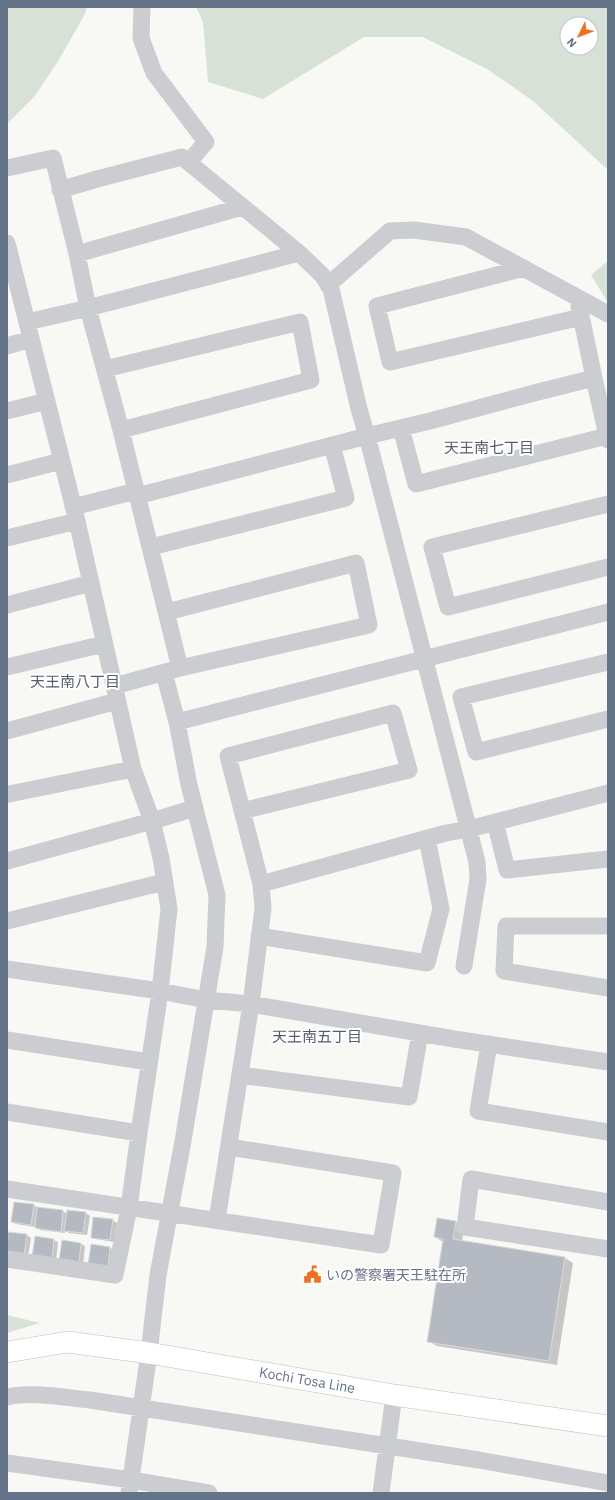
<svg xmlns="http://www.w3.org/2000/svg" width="615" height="1500" font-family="'IBM Plex Sans','Noto Sans JP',sans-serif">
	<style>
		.green { fill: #d8e1d6; fill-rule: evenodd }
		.shadow { fill: #0003 }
		.building { fill: #b5bac2; stroke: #dadad8 }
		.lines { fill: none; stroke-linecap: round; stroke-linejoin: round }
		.major-casing { stroke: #bbbec3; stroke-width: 22 }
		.minor { stroke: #cbcdd1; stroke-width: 17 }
		.major { stroke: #fff; stroke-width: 21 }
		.labels { text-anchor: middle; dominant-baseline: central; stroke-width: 4; stroke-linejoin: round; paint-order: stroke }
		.poi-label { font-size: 14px; fill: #657389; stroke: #fff; text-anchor: start }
		.street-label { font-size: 14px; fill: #657389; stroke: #fff }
		.neighbourhood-label { font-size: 15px; fill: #545e6d; stroke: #fff }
	</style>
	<rect width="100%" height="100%" fill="#f8f9f5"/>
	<path class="green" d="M 7,7 L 87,7 L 85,14 L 57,63 L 34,97 L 7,124 Z
		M 196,7 L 608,7 L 608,170 L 533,101 L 487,69 L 423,37 L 364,37 L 263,99 L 208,82 L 203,22 ZM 567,24 L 591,24 L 591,48 L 567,48 Z
		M 608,261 L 608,303 L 591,275 Z
		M 7,1315 L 40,1323 L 7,1333 Z"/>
	<path class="shadow" d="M 33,1205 L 37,1207 L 63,1211 L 67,1214 L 68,1211 L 86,1213 L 90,1216 L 87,1235 L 69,1233 L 65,1230 L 65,1233 L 40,1230 L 36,1227 L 16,1224 L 12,1222 Z
		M 112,1220 L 117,1223 L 114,1242 L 96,1239 L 92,1237 Z
		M 455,1222 L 464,1227 L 462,1242 L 565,1258 L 573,1263 L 557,1365 L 437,1346 L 428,1341 L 443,1242 L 435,1237 Z
		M 7,1233 L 27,1235 L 31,1238 L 28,1257 L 7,1252 Z
		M 36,1237 L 54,1240 L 58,1242 L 56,1261 Z
		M 63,1241 L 81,1244 L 85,1246 L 83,1265 Z
		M 92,1246 L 110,1248 L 114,1250 L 112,1270 Z"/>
	<path class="building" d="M 14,1202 L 34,1204 L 31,1225 L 11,1222 Z
		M 37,1207 L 63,1210 L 61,1232 L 35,1228 Z
		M 67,1210 L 86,1212 L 83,1233 L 64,1231 Z
		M 93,1217 L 113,1219 L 110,1240 L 91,1238 Z
		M 437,1218 L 456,1221 L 453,1239 L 565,1257 L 549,1361 L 427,1342 L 443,1239 L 434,1237 Z
		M 8,1232 L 27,1234 L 24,1255 L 7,1253 Z
		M 35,1236 L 54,1239 L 52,1260 L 32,1257 Z
		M 62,1240 L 81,1243 L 79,1264 L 59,1261 Z
		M 91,1244 L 110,1247 L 108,1268 L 88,1265 Z"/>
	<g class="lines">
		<defs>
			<g id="major">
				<path id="s1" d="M 7,1352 L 68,1342 L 149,1353 L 394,1395 L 608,1426"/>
			</g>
		</defs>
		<use href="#major" class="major-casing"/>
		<path class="minor" d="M 142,7 L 141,38 L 154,73 L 206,142 L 189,162
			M 7,168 L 53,158 L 77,254 L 88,308 L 121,430 L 180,668
			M 60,190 L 97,179 L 182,157 L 299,253 L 322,275 L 331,289 L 359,409 L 367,436 L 477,862 L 478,879 L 464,966
			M 7,243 L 77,521 L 133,769 L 152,821 L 161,858 L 169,909 L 160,991 L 139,1133 L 129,1208 L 115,1275 L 7,1259
			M 77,254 L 242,207
			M 524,268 L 377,306 L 390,362 L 581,317
			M 328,285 L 390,231 L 414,230 L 466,237 L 608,314
			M 579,306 L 594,378
			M 27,322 L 88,308 L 299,253
			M 7,346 L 31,339
			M 105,369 L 300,322 L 311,380 L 121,430
			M 7,411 L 47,401
			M 401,428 L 416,484 L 607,436
			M 7,475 L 61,461
			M 137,496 L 367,436 L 430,421 L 538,392 L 594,378 L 608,440
			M 608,504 L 432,547 L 448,607 L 608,567
			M 73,507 L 136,491
			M 7,538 L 77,521
			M 151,547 L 346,498 L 332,445
			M 7,605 L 91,583
			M 608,662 L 461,697 L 476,752 L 608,719
			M 7,667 L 104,644
			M 114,686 L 180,668 L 369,625 L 356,563 L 167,612
			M 177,722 L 608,612
			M 7,731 L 117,701
			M 9,794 L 133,769
			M 495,822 L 507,870 L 608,859
			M 7,861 L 152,821 L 195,808
			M 261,884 L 446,833 L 469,829 L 608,793
			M 7,921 L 164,882
			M 608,926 L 506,926 L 504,971 L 608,988
			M 259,936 L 427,963 L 441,909 L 427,838
			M 7,969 L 160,991 L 206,1000 L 251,1004 L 454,1039 L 608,1062
			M 7,1040 L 149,1062
			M 489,1044 L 478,1111 L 608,1132
			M 240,1075 L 409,1097 L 420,1033
			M 7,1112 L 139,1133
			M 7,1189 L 381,1245 L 393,1173 L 229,1147
			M 608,1202 L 471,1179 L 465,1227 L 608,1249
			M 217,1220 L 251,1004 L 263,908 L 261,884 L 228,756 L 393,713 L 409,770 L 242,811
			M 7,1397 C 28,1391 67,1398 90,1400 L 479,1460 L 608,1483
			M 7,1463 L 131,1480 L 209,1493
			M 129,1493 L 149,1353 L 158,1275 L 183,1141 L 215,947 L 217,895 L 189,785 L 177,722 L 164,673
			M 381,1493 L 394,1395"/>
		<use href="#major" class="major"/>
	</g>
	<defs>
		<symbol id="civic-bare" viewBox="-9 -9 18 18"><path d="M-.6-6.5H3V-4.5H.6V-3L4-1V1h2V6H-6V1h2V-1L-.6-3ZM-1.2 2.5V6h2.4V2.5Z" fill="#f0701e" stroke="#fff" stroke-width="2.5" paint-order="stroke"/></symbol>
	</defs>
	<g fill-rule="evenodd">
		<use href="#civic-bare" x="300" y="1262" width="25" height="25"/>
	</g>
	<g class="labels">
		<g class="poi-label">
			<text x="326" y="1275">いの警察署天王駐在所</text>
		</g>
		<g class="street-label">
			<text stroke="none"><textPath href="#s1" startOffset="304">Kochi Tosa Line</textPath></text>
		</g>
		<g class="neighbourhood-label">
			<text x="489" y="447">天王南七丁目</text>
			<text x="75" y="681">天王南八丁目</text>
			<text x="317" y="1036">天王南五丁目</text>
		</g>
	</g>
	<rect width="615" height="1500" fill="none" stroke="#657389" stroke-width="16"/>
	<g transform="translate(579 36) rotate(227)"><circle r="19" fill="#ffffff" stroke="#c1c7d0"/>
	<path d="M0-3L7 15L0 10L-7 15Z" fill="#f0701e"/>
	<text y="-6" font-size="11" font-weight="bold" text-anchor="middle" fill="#657389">N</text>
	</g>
</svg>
